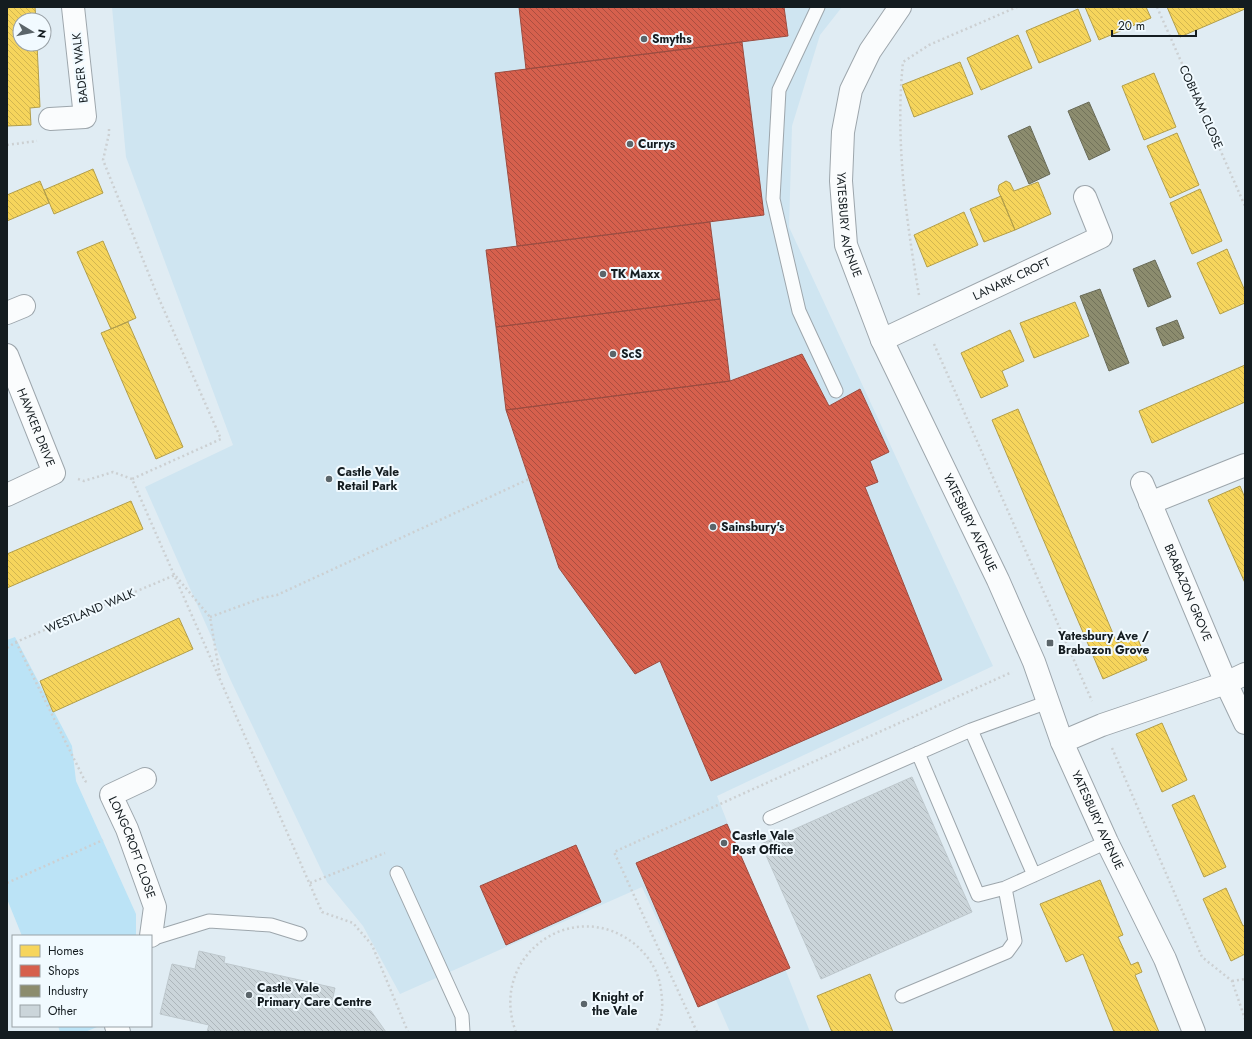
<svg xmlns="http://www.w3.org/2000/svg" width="1252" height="1039" font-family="Jost,sans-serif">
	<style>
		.built { fill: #cfe5f1 }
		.park { fill: #bbe3f6 }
		.homes { fill: url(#homes-back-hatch); stroke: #b29e4a }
		.shops { fill: url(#shops-back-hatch); stroke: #9c4c40 }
		.industry { fill: url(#industry-back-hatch); stroke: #686a57 }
		.building { fill: url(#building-back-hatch); stroke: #bec8cd }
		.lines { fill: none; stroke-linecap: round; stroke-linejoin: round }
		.service-casing { stroke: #9da6ac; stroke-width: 15 }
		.minor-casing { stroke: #9da6ac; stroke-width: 24 }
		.tertiary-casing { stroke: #9da6ac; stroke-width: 24 }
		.path { stroke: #ccd0d2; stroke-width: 2.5; stroke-dasharray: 2 3; stroke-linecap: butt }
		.service { stroke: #fafcfd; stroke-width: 13 }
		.minor { stroke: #fafcfd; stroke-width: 22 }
		.tertiary { stroke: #fafcfd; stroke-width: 22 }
		.poi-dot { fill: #5b656a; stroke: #f1faff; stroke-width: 1.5 }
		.labels { text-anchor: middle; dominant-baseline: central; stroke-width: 4; stroke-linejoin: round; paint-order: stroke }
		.poi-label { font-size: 12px; font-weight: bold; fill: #141c20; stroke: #f1faff; text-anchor: start }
		.street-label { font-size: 12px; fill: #141c20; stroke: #f1faff }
	</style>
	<defs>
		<pattern id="homes-back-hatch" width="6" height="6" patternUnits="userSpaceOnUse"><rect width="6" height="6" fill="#f6d55c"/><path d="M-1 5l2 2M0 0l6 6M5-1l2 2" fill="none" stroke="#d2b650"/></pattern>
		<pattern id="shops-back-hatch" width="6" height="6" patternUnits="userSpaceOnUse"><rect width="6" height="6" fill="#d6604d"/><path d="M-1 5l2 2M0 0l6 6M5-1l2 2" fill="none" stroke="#ac4e40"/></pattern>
		<pattern id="industry-back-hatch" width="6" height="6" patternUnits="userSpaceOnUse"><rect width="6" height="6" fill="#8c8c6e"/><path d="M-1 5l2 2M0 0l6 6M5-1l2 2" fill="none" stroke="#71725a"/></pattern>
		<pattern id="building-back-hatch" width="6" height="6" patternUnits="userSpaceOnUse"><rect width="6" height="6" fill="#cbd5da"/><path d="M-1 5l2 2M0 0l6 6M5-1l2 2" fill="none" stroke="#adb6bb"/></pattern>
	</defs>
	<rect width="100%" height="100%" fill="#e0ecf3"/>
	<path class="built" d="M 112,7 L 842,7 L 820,35 L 792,126 L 789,227 L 993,666 L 717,796 L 810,1032 L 730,1032 L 716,1000 L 698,1007 L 642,887 L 400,994 L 363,926 L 327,882 L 231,681 L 145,487 L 233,445 L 126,157 Z"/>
	<path class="park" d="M 15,637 L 72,746 L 76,781 L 136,914 L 136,936 L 22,936 L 7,899 L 7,640 Z
		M 58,1026 L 97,1026 L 97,1027 L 85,1032 L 60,1032 Z"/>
	<path class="homes" d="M 7,7 L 35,7 L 36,20 L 20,20 L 20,44 L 37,44 L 40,107 L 30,108 L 31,125 L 7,126 Z
		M 1085,7 L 1146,7 L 1151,18 L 1099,40 Z
		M 1167,7 L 1245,7 L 1245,9 L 1180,37 Z
		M 1078,9 L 1091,41 L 1039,63 L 1026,31 Z
		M 1018,35 L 1032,68 L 981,90 L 967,58 Z
		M 960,62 L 973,94 L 914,117 L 902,85 Z
		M 1154,73 L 1176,127 L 1144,140 L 1122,86 Z
		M 1177,133 L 1199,185 L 1170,198 L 1147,146 Z
		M 93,169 L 103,193 L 54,214 L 44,190 Z
		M 40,181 L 49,203 L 7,221 L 7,195 Z
		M 1006,181 L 1010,183 L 1014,191 L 1038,182 L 1051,214 L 1015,230 L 998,190 L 999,185 Z
		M 1200,189 L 1222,241 L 1192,254 L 1170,203 Z
		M 1001,196 L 1015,230 L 984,242 L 970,209 Z
		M 964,212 L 978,245 L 927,267 L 914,235 Z
		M 103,241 L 136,318 L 111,329 L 77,252 Z
		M 1227,249 L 1245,291 L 1245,303 L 1220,314 L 1197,263 Z
		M 1075,302 L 1089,336 L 1034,358 L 1020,323 Z
		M 128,322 L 183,447 L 156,459 L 101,333 Z
		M 1010,330 L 1024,361 L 1002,371 L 1008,386 L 981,398 L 961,353 Z
		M 1245,365 L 1245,402 L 1152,443 L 1139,411 Z
		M 1018,409 L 1117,643 L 1136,635 L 1147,660 L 1103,679 L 992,420 Z
		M 1240,486 L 1245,498 L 1245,583 L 1208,500 Z
		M 131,501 L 143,529 L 7,588 L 7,554 Z
		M 179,618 L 193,649 L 53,712 L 40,681 Z
		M 1162,723 L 1187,780 L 1162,792 L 1136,734 Z
		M 1194,795 L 1226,867 L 1204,877 L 1172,805 Z
		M 1100,880 L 1123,935 L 1118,937 L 1131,965 L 1138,962 L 1142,972 L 1135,975 L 1159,1032 L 1114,1032 L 1083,954 L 1066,962 L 1040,904 Z
		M 1226,888 L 1243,926 L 1245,925 L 1245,954 L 1231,961 L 1203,899 Z
		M 870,974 L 893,1032 L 832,1032 L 817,996 Z"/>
	<path class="shops" d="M 519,7 L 784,7 L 788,36 L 526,69 Z
		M 742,42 L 764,215 L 517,246 L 495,73 Z
		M 710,222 L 720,299 L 496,327 L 486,250 Z
		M 720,299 L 730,381 L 506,410 L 496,327 Z
		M 802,354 L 829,406 L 860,389 L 889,452 L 870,461 L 878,482 L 865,487 L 942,680 L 711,781 L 660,661 L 635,674 L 559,568 L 506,410 L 730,381 Z
		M 727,824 L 790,968 L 698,1007 L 636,863 Z
		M 576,845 L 601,902 L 506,945 L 480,886 Z"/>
	<path class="industry" d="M 1089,102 L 1110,150 L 1089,160 L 1068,111 Z
		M 1030,126 L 1050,174 L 1029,184 L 1008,136 Z
		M 1155,260 L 1171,297 L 1148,307 L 1133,269 Z
		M 1100,289 L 1129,363 L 1109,371 L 1080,296 Z
		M 1177,320 L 1184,338 L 1163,346 L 1156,328 Z"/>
	<path class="building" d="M 912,777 L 972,912 L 821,979 L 761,844 Z
		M 199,951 L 225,957 L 224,963 L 335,988 L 332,1002 L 371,1011 L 386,1032 L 207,1032 L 209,1025 L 160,1014 L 172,964 L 195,969 Z"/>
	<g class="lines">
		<defs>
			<path id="service" d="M 818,7 L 779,90 L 773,199 L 799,311 L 836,391
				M 1048,702 L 971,730 L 1034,875 L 1107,842
				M 918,753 L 978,895 L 1005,888 L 1034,875
				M 770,818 L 971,730
				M 397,873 L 462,1016 L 463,1032
				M 151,939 L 209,921 L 271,925 L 300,934
				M 902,996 L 1007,952 L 1015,941 L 1005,888"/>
			<g id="minor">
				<path d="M 50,119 L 85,117 L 73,7"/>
				<path d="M 7,313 L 24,306"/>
				<path id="s1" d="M 882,340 L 1101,237 L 1085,197"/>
				<path id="s2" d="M 7,355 L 54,473 L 7,495"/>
				<path id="s3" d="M 1142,483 L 1226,683 L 1245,723"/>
				<path d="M 1150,503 L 1245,465"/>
				<path d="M 1062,742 L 1102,725 L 1226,683 L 1245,674"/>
				<path id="s4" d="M 145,779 L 111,795 L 127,829 L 155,907 L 151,936"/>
				<path d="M 116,1026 L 119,1032"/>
			</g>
			<g id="tertiary">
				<path id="s5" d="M 900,7 L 870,51 L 851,90 L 843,132 L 841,181 L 846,245 L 882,340 L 998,580 L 1034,662 L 1062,742 L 1107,842 L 1165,959 L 1194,1032"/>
			</g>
		</defs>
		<use href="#service" class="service-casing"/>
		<use href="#minor" class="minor-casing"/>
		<use href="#tertiary" class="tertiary-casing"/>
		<path class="path" d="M 1157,7 L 1245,206
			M 109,129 L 109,134 L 103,160 L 156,292 L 221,439 L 132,479 L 322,912 L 353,923 L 372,945 L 408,1032
			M 7,145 L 37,141
			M 919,295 C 906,219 895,139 903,62 L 929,45 L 1017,7
			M 934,344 L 1092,701
			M 78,479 L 84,481 L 113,472 L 132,479
			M 210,617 L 262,598 L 277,595 L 529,479
			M 16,642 L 85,781 L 89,783
			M 7,648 L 16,642 L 175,575 L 210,617 L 220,676
			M 1112,748 L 1202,957 L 1232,981 L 1245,1019
			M 7,883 L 103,840
			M 310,883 L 385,853
			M 1232,981 L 1245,979
			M 516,1032 C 487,956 575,893 637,946 C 648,956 657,969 660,984 C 663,1000 664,1017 656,1032
			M 697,1032 L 614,852 L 1012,672"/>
		<use href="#service" class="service"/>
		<use href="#minor" class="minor"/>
		<use href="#tertiary" class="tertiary"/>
	</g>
	<g class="poi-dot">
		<circle cx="644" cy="39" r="4"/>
		<circle cx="630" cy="144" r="4"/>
		<circle cx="603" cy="274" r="4"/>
		<circle cx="613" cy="354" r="4"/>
		<circle cx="329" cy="479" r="4"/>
		<circle cx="713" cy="527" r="4"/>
		<rect x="1046" y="639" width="8" height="8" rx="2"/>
		<circle cx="724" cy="843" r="4"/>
		<circle cx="249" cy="995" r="4"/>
		<circle cx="584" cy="1004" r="4"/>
	</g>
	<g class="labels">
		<g class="poi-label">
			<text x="652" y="39">Smyths</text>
			<text x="638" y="144">Currys</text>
			<text x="611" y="274">TK Maxx</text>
			<text x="621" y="354">ScS</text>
			<text x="337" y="472">Castle Vale<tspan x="337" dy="14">Retail Park</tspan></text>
			<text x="721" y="527">Sainsbury's</text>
			<text x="1058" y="636">Yatesbury Ave /<tspan x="1058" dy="14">Brabazon Grove</tspan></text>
			<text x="732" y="836">Castle Vale<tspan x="732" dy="14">Post Office</tspan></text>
			<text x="257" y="988">Castle Vale<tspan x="257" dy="14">Primary Care Centre</tspan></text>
			<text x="592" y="997">Knight of<tspan x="592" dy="14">the Vale</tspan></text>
		</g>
		<g class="street-label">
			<text transform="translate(80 68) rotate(-96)">BADER WALK</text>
			<text transform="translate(1201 107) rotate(66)">COBHAM CLOSE</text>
			<text stroke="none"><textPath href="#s5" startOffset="233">YATESBURY AVENUE</textPath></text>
			<text stroke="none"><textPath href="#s1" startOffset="143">LANARK CROFT</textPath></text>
			<text stroke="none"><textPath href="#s2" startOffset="78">HAWKER DRIVE</textPath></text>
			<text stroke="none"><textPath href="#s5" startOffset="557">YATESBURY AVENUE</textPath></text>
			<text stroke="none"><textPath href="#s3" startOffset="119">BRABAZON GROVE</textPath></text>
			<text transform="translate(90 611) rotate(-23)">WESTLAND WALK</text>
			<text stroke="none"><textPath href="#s5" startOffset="881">YATESBURY AVENUE</textPath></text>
			<text stroke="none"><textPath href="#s4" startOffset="94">LONGCROFT CLOSE</textPath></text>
		</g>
	</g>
	<rect width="1252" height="1039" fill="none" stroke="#141c20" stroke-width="16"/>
	<rect x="12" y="935" width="140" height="92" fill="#f1faff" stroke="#99a1a6"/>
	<rect x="20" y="945" width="20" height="12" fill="#f6d55c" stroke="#99a1a6"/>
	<text x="48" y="955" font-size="12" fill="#141c20">Homes</text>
	<rect x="20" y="965" width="20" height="12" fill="#d6604d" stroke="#99a1a6"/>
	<text x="48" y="975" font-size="12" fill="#141c20">Shops</text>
	<rect x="20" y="985" width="20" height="12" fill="#8c8c6e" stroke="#99a1a6"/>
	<text x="48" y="995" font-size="12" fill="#141c20">Industry</text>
	<rect x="20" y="1005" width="20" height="12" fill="#cbd5da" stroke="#99a1a6"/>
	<text x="48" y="1015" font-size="12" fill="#141c20">Other</text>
	<g transform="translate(32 32) rotate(100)"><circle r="19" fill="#f1faff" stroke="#99a1a6"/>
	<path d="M0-3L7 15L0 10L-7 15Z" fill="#5b656a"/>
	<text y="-6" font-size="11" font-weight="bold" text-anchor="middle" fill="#141c20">N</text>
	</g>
	<path d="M1112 30v6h84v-6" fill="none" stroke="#141c20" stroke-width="2"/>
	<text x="1118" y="30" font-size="12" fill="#141c20" stroke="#f1faff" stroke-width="3" paint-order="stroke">20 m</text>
</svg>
